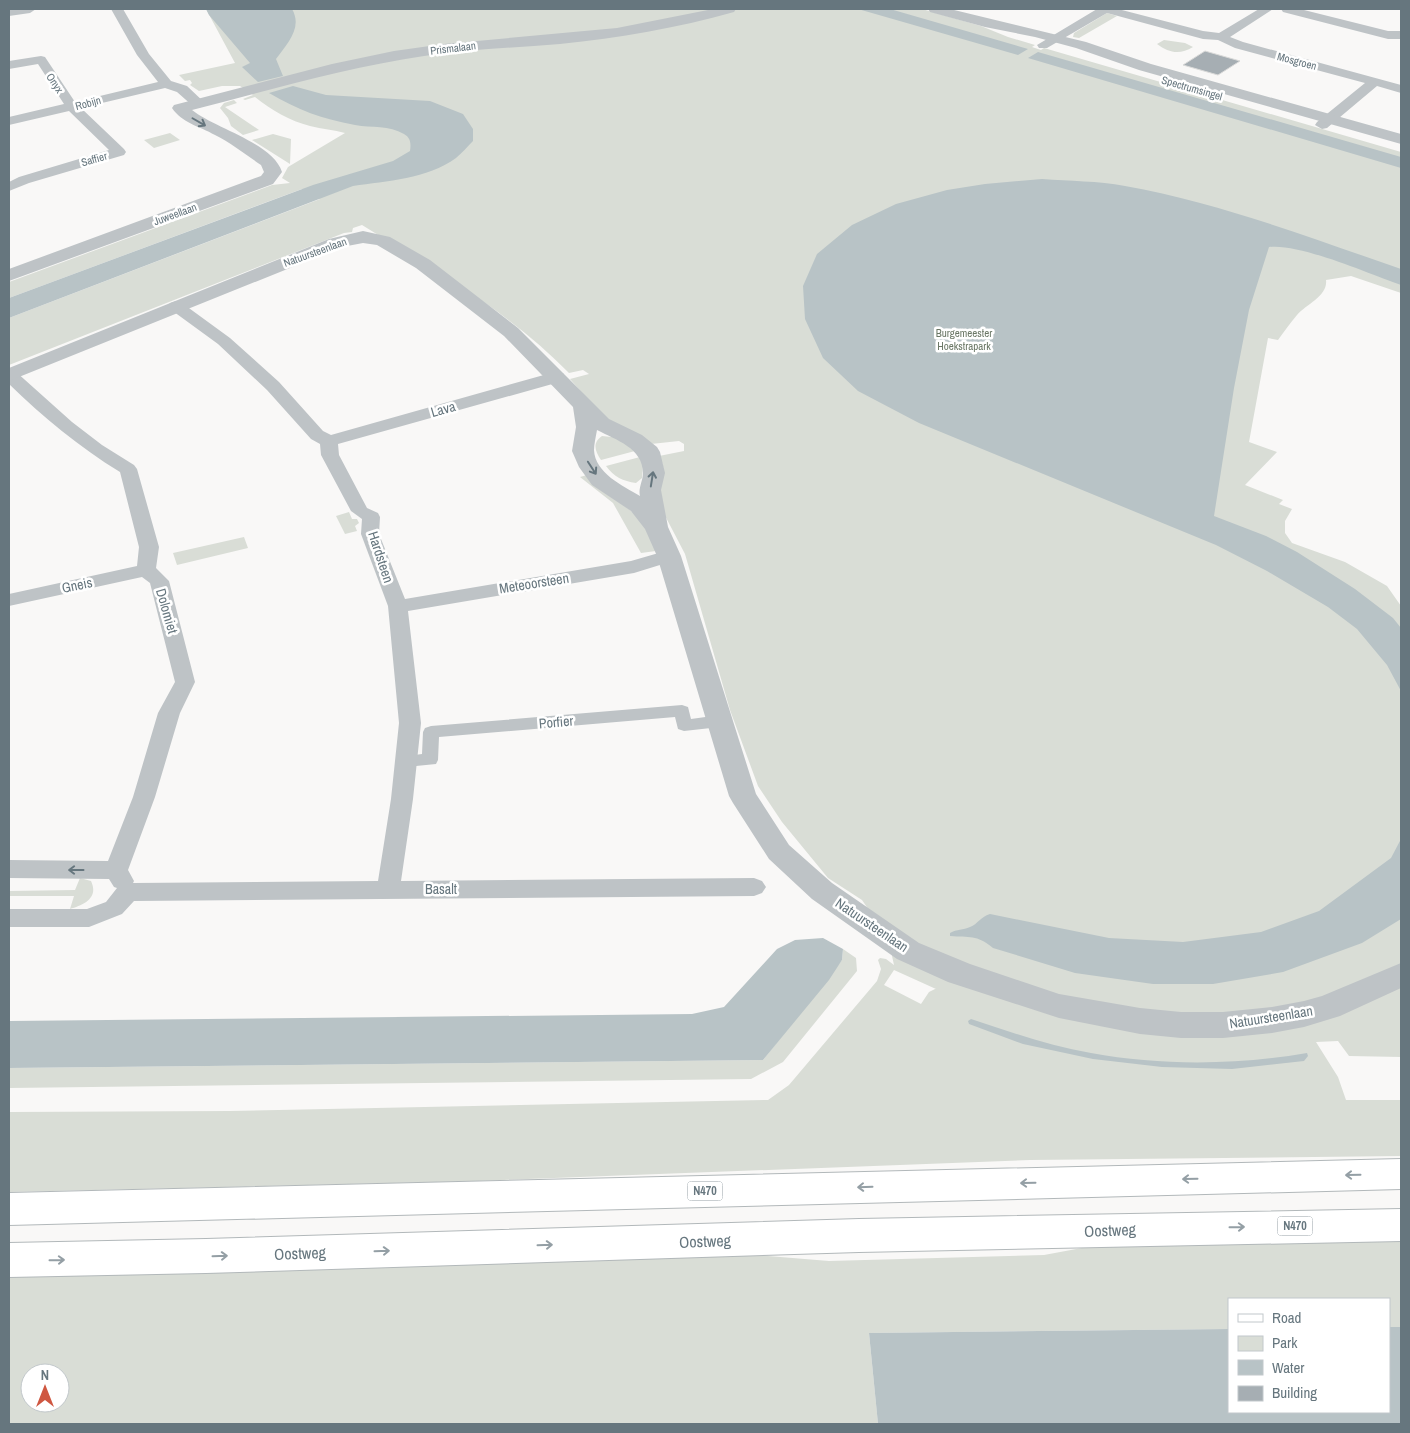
<svg xmlns="http://www.w3.org/2000/svg" width="1410" height="1433" font-family="'Archivo Narrow',sans-serif">
	<style>
		.green { fill: #d9ddd6; fill-rule: evenodd }
		.water { fill: #b8c3c6 }
		.building { fill: #a6aeb3; stroke: #dadad9 }
		.lines { fill: none; stroke-linecap: round; stroke-linejoin: round }
		.primary-casing { stroke: #b2b8ba; stroke-width: 2 }
		.pedestrian { fill: #bec3c6; fill-rule: evenodd }
		.minor { fill: #bec3c6; fill-rule: evenodd }
		.tertiary { fill: #bec3c6; fill-rule: evenodd }
		.primary { fill: #fff; fill-rule: evenodd }
		.oneway { stroke: #66767e }
		.oneway2 { stroke: #949fa5 }
		.labels { text-anchor: middle; dominant-baseline: central; stroke-width: 5; stroke-linejoin: round; paint-order: stroke }
		.far-street-label { font-size: 11px; fill: #66767e; stroke: #fff }
		.far-park-label { font-size: 11px; fill: #6a7765; stroke: #fff }
		.shield { fill: #fff; stroke: #949fa5; stroke-width: 1 }
		.shield-label { font-size: 12px; font-weight: bold; fill: #66767e }
		.street-label { font-size: 14px; fill: #66767e; stroke: #fff }
		.near-street-label { font-size: 16px; fill: #66767e; stroke: #fff }
	</style>
	<rect width="100%" height="100%" fill="#f9f8f7"/>
	<path class="green" d="M 206,9 L 922,9 L 981,26 L 1008,37 L 1035,45 L 1032,47 L 1041,50 L 1044,48 L 1401,152 L 1401,293 L 1351,276 L 1326,280 C 1328,296 1307,304 1297,315 C 1290,323 1284,332 1278,340 L 1268,338 L 1249,442 L 1277,452 L 1245,485 L 1283,500 L 1279,504 L 1292,509 L 1285,521 L 1285,533 L 1292,543 L 1345,562 L 1387,586 L 1401,606 L 1401,1057 L 1349,1056 L 1338,1041 L 1316,1042 L 1338,1077 L 1346,1100 L 1401,1100 L 1401,1156 L 1030,1160 L 478,1181 L 9,1192 L 9,1112 L 230,1111 L 768,1100 L 789,1085 L 877,981 L 881,969 L 878,960 L 880,958 L 886,959 L 894,965 L 888,938 L 862,900 L 828,878 L 782,822 L 758,786 L 730,710 L 685,554 L 661,508 L 656,493 C 663,479 667,470 659,456 L 684,451 L 684,444 L 679,441 L 651,444 L 605,419 L 570,379 L 589,374 L 583,370 L 569,373 C 510,312 433,269 362,225 L 353,228 L 352,232 L 344,233 L 9,365 L 9,318 L 320,199 L 302,189 L 9,298 L 9,282 L 272,185 L 290,183 L 282,178 L 288,167 L 345,133 C 334,130 322,129 310,126 C 290,121 271,110 255,97 L 245,100 L 243,99 L 253,95 L 240,86 L 222,86 L 199,91 L 190,85 L 192,83 L 190,80 L 185,81 L 179,75 L 235,63 ZM 894,970 L 936,989 L 935,989 L 929,992 L 921,1004 L 884,985 Z
		M 1107,13 L 1117,16 L 1079,38 L 1073,37 L 1074,33 Z
		M 1164,40 L 1185,43 L 1193,47 C 1180,55 1169,53 1157,44 Z
		M 234,100 L 237,103 L 225,107 L 259,130 L 243,135 L 231,126 L 228,118 L 220,108 L 224,103 Z
		M 170,133 L 180,140 L 154,148 L 144,140 Z
		M 273,134 L 291,139 L 290,164 L 252,140 Z
		M 602,436 L 621,438 L 635,451 L 601,460 C 595,451 592,443 602,436 Z
		M 640,457 L 643,466 L 642,478 L 636,483 C 623,481 614,477 606,466 Z
		M 587,475 L 641,519 L 656,551 L 641,553 L 613,503 L 580,477 Z
		M 349,512 L 352,519 L 357,519 L 359,523 L 355,526 L 357,531 L 345,534 L 336,516 Z
		M 244,537 L 248,548 L 177,565 L 173,553 Z
		M 80,878 L 91,881 C 99,898 84,905 70,909 L 74,896 L 9,896 L 9,891 L 75,890 Z
		M 843,949 L 856,958 L 857,971 L 783,1062 L 751,1079 L 9,1088 L 9,1068 L 763,1060 L 842,960 Z
		M 1401,1239 L 1401,1327 L 1389,1327 L 1389,1299 L 1229,1299 L 1229,1329 L 869,1333 L 878,1424 L 9,1424 L 9,1275 L 745,1254 L 829,1261 L 1044,1255 L 1114,1242 ZM 30,1373 L 60,1373 L 60,1403 L 30,1403 Z"/>
	<path class="water" d="M 206,9 L 292,9 C 303,28 287,44 276,59 L 283,76 L 258,82 L 242,67 L 250,63 L 209,15 Z
		M 858,9 L 890,9 L 1028,49 L 1018,55 Z
		M 1038,52 L 1401,157 L 1401,168 L 1028,58 Z
		M 293,86 L 326,95 L 430,101 L 463,114 L 473,129 L 473,141 C 467,147 462,153 456,158 C 427,179 387,181 353,186 L 9,318 L 9,298 L 313,185 L 393,161 L 410,151 C 411,144 411,138 404,134 C 389,125 372,128 355,125 C 322,119 298,110 269,93 Z
		M 1042,179 C 1070,181 1098,181 1125,186 C 1220,203 1311,238 1401,269 L 1401,285 C 1369,274 1300,243 1269,247 L 1249,310 L 1234,388 L 1214,516 L 1266,536 L 1297,552 L 1355,589 L 1393,618 L 1401,628 L 1401,691 L 1387,665 L 1357,629 L 1328,607 L 1267,571 L 1216,545 L 919,423 L 858,391 L 823,358 L 805,319 L 803,286 L 817,254 L 852,225 L 896,204 L 947,190 L 985,184 Z
		M 1401,839 L 1401,919 L 1362,943 L 1283,972 L 1213,984 L 1153,984 L 1075,973 L 993,948 C 976,934 970,938 950,936 L 950,933 C 957,929 963,930 970,927 C 978,924 980,917 990,914 L 1109,938 L 1183,942 L 1261,932 L 1319,911 L 1391,858 Z
		M 823,938 L 843,949 L 842,960 L 829,980 L 763,1060 L 9,1068 L 9,1021 L 692,1014 L 724,1007 L 777,949 L 795,940 Z
		M 971,1019 C 1010,1032 1050,1046 1091,1053 C 1162,1066 1237,1065 1307,1053 L 1308,1056 L 1304,1061 L 1232,1069 L 1162,1067 L 1093,1059 L 1023,1044 L 969,1024 L 968,1021 Z
		M 1389,1327 L 1401,1327 L 1401,1424 L 878,1424 L 869,1333 L 1229,1329 L 1229,1412 L 1389,1412 Z"/>
	<path class="building" d="M 1205,51 L 1240,61 L 1218,75 L 1183,65 Z"/>
	<g class="lines">
		<defs>
			<path id="primary" d="M 1401,1159 L 1401,1189 L 9,1225 L 9,1193 Z
				M 1401,1209 L 1401,1241 L 859,1252 L 206,1273 L 9,1277 L 9,1243 L 206,1239 L 859,1219 Z"/>
		</defs>
		<use href="#primary" class="primary-casing"/>
		<path class="pedestrian" d="M 682,705 L 688,707 L 691,719 L 720,715 L 726,717 L 728,721 L 726,725 L 720,727 L 684,731 L 678,729 L 675,717 L 439,737 L 438,760 L 436,764 L 406,767 L 400,765 L 398,761 L 400,757 L 422,754 L 423,732 L 425,728 L 431,726 Z"/>
		<path class="minor" d="M 9,9 L 36,9 L 30,13 L 9,16 Z
			M 111,9 L 123,9 L 149,54 L 171,81 L 187,86 L 206,104 L 199,108 L 194,107 L 177,92 L 165,88 L 81,108 L 124,149 L 126,152 L 124,155 L 29,183 L 9,191 L 9,182 L 19,177 L 109,150 L 69,111 L 9,125 L 9,117 L 64,104 L 38,64 L 9,69 L 9,61 L 41,56 L 45,57 L 75,102 L 158,82 L 137,55 Z
			M 1097,9 L 1118,9 L 1203,31 L 1219,33 L 1259,9 L 1273,9 L 1230,37 L 1243,42 L 1401,85 L 1401,93 L 1377,86 L 1327,128 L 1322,129 L 1315,125 L 1317,122 L 1365,83 L 1235,48 L 1218,40 L 1203,39 L 1107,13 L 1047,48 L 1039,48 L 1037,45 Z
			M 1281,9 L 1300,9 L 1388,31 L 1401,31 L 1401,39 L 1388,39 L 1283,12 Z
			M 176,301 L 182,303 L 230,338 L 279,382 L 323,431 L 331,435 L 551,373 L 563,373 L 565,377 L 563,381 L 338,444 L 339,455 L 367,508 L 378,513 L 380,517 L 379,534 L 405,599 L 631,561 L 669,550 L 676,552 L 679,556 L 676,560 L 634,573 L 408,611 L 421,723 L 413,799 L 401,881 L 754,878 L 762,881 L 766,887 L 762,893 L 754,896 L 134,901 L 122,914 L 89,927 L 9,927 L 9,909 L 87,909 L 106,902 L 117,888 L 114,887 L 109,879 L 9,878 L 9,860 L 108,861 L 133,797 L 158,713 L 175,682 L 150,583 L 142,577 L 9,606 L 9,594 L 137,566 L 139,547 L 120,472 C 79,447 43,417 9,384 L 9,370 L 15,371 L 72,422 L 102,445 L 134,465 L 137,469 L 159,547 L 156,568 L 169,581 L 195,682 L 180,713 L 155,797 L 128,870 L 134,881 L 133,883 L 378,881 L 391,799 L 399,723 L 388,606 L 361,534 L 362,519 L 351,511 L 321,455 L 320,444 L 311,439 L 267,390 L 218,344 L 170,309 L 168,306 L 170,303 Z"/>
		<path class="tertiary" d="M 713,9 L 736,9 L 734,12 C 677,28 619,38 560,44 C 514,48 469,49 424,56 C 345,68 269,90 192,110 C 214,128 273,143 282,172 L 273,184 L 9,281 L 9,269 L 261,176 L 264,172 L 261,165 C 246,155 231,143 215,135 C 199,126 182,123 172,108 L 174,105 L 332,64 L 394,51 L 444,44 L 617,28 Z
			M 928,9 L 950,9 L 1086,42 L 1151,64 L 1401,134 L 1401,144 L 1139,70 L 1076,48 L 1035,37 L 985,27 L 930,12 Z
			M 363,231 L 390,237 L 430,260 L 518,328 L 609,419 L 642,435 L 657,447 L 660,452 L 665,473 L 661,490 L 668,527 L 681,556 L 756,794 L 789,845 L 832,883 L 919,943 L 970,964 L 1059,994 L 1140,1008 L 1181,1012 L 1223,1012 L 1272,1007 L 1304,1001 L 1322,996 L 1401,963 L 1401,988 L 1340,1016 L 1304,1027 L 1272,1033 L 1223,1038 L 1181,1038 L 1140,1034 L 1059,1018 L 948,982 L 897,959 L 812,899 L 769,859 L 733,803 L 729,796 L 657,556 L 645,529 L 631,511 L 592,485 L 579,467 L 572,451 L 576,427 L 573,407 L 504,336 L 416,268 L 377,245 L 363,243 L 342,247 L 9,381 L 9,368 L 329,239 ZM 597,430 C 616,440 643,448 643,473 C 643,481 638,488 640,496 C 623,486 595,473 594,450 C 594,444 596,436 597,430 Z"/>
		<use href="#primary" class="primary"/>
	</g>
	<defs><path id="oneway-shaft" d="M-6 0H5M1.5-3L5.5 0L1.5 3" fill="none" stroke-width="1.6" stroke-linecap="round" stroke-linejoin="round" transform="scale(1.25)"/></defs>
	<g class="oneway">
		<use href="#oneway-shaft" transform="translate(199 122) rotate(30)"/>
		<use href="#oneway-shaft" transform="translate(592 468) rotate(57)"/>
		<use href="#oneway-shaft" transform="translate(652 479) rotate(-81)"/>
		<use href="#oneway-shaft" transform="translate(76 870) rotate(-180)"/>
	</g>
	<g class="oneway2">
		<use href="#oneway-shaft" transform="translate(1353 1175) rotate(179)"/>
		<use href="#oneway-shaft" transform="translate(1190 1179) rotate(179)"/>
		<use href="#oneway-shaft" transform="translate(1028 1183) rotate(179)"/>
		<use href="#oneway-shaft" transform="translate(865 1187) rotate(178)"/>
		<use href="#oneway-shaft" transform="translate(1237 1227) rotate(-1)"/>
		<use href="#oneway-shaft" transform="translate(545 1245) rotate(-2)"/>
		<use href="#oneway-shaft" transform="translate(382 1251) rotate(-2)"/>
		<use href="#oneway-shaft" transform="translate(220 1256) rotate(-2)"/>
		<use href="#oneway-shaft" transform="translate(57 1260) rotate(-1)"/>
	</g>
	<g class="labels">
		<g class="far-street-label">
			<text transform="translate(453 48) rotate(-7)">Prismalaan</text>
			<text transform="translate(1297 61) rotate(15)">Mosgroen</text>
			<text transform="translate(55 83) rotate(56)">Onyx</text>
			<text transform="translate(1192 88) rotate(16)">Spectrumsingel</text>
			<text transform="translate(88 103) rotate(-15)">Robijn</text>
			<text transform="translate(94 159) rotate(-16)">Saffier</text>
			<text transform="translate(175 214) rotate(-20)">Juweellaan</text>
			<text transform="translate(315 252) rotate(-20)">Natuursteenlaan</text>
		</g>
		<g class="far-park-label">
			<text x="964" y="333">Burgemeester<tspan x="964" dy="13">Hoekstrapark</tspan></text>
		</g>
		<g class="shield">
			<rect x="687.5" y="1181.5" width="35" height="19" rx="4"/>
			<rect x="1277.5" y="1216.5" width="35" height="19" rx="4"/>
		</g>
		<g class="shield-label">
			<text x="705" y="1191">N470</text>
			<text x="1295" y="1226">N470</text>
		</g>
		<g class="street-label">
			<text transform="translate(443 409) rotate(-16)">Lava</text>
			<text transform="translate(381 557) rotate(72)">Hardsteen</text>
			<text transform="translate(534 583) rotate(-9)">Meteoorsteen</text>
			<text transform="translate(77 585) rotate(-12)">Gneis</text>
			<text transform="translate(167 611) rotate(74)">Dolomiet</text>
			<text transform="translate(556 722) rotate(-5)">Porfier</text>
			<text x="441" y="889">Basalt</text>
			<text transform="translate(872 925) rotate(34)">Natuursteenlaan</text>
			<text transform="translate(1271 1017) rotate(-9)">Natuursteenlaan</text>
		</g>
		<g class="near-street-label">
			<text transform="translate(1110 1230) rotate(-2)">Oostweg</text>
			<text transform="translate(705 1241) rotate(-2)">Oostweg</text>
			<text transform="translate(300 1253) rotate(-2)">Oostweg</text>
		</g>
	</g>
	<rect width="1410" height="1433" fill="none" stroke="#66767e" stroke-width="20"/>
	<rect x="1228" y="1298" width="162" height="115" fill="#ffffff" stroke="#c2c8cb"/>
	<rect x="1238" y="1314" width="25" height="8" fill="#ffffff" stroke="#c2c8cb"/>
	<text x="1272" y="1323" font-size="15" fill="#66767e">Road</text>
	<rect x="1238" y="1336" width="25" height="15" fill="#d9ddd6" stroke="#c2c8cb"/>
	<text x="1272" y="1348" font-size="15" fill="#66767e">Park</text>
	<rect x="1238" y="1360" width="25" height="15" fill="#b8c3c6" stroke="#c2c8cb"/>
	<text x="1272" y="1373" font-size="15" fill="#66767e">Water</text>
	<rect x="1238" y="1386" width="25" height="15" fill="#a6aeb3" stroke="#c2c8cb"/>
	<text x="1272" y="1398" font-size="15" fill="#66767e">Building</text>
	<g transform="translate(45 1388)"><circle r="24" fill="#ffffff" stroke="#c2c8cb"/>
	<path d="M0-4L9 19L0 12L-9 19Z" fill="#cf5741"/>
	<text y="-8" font-size="14" font-weight="bold" text-anchor="middle" fill="#66767e">N</text>
	</g>
</svg>
